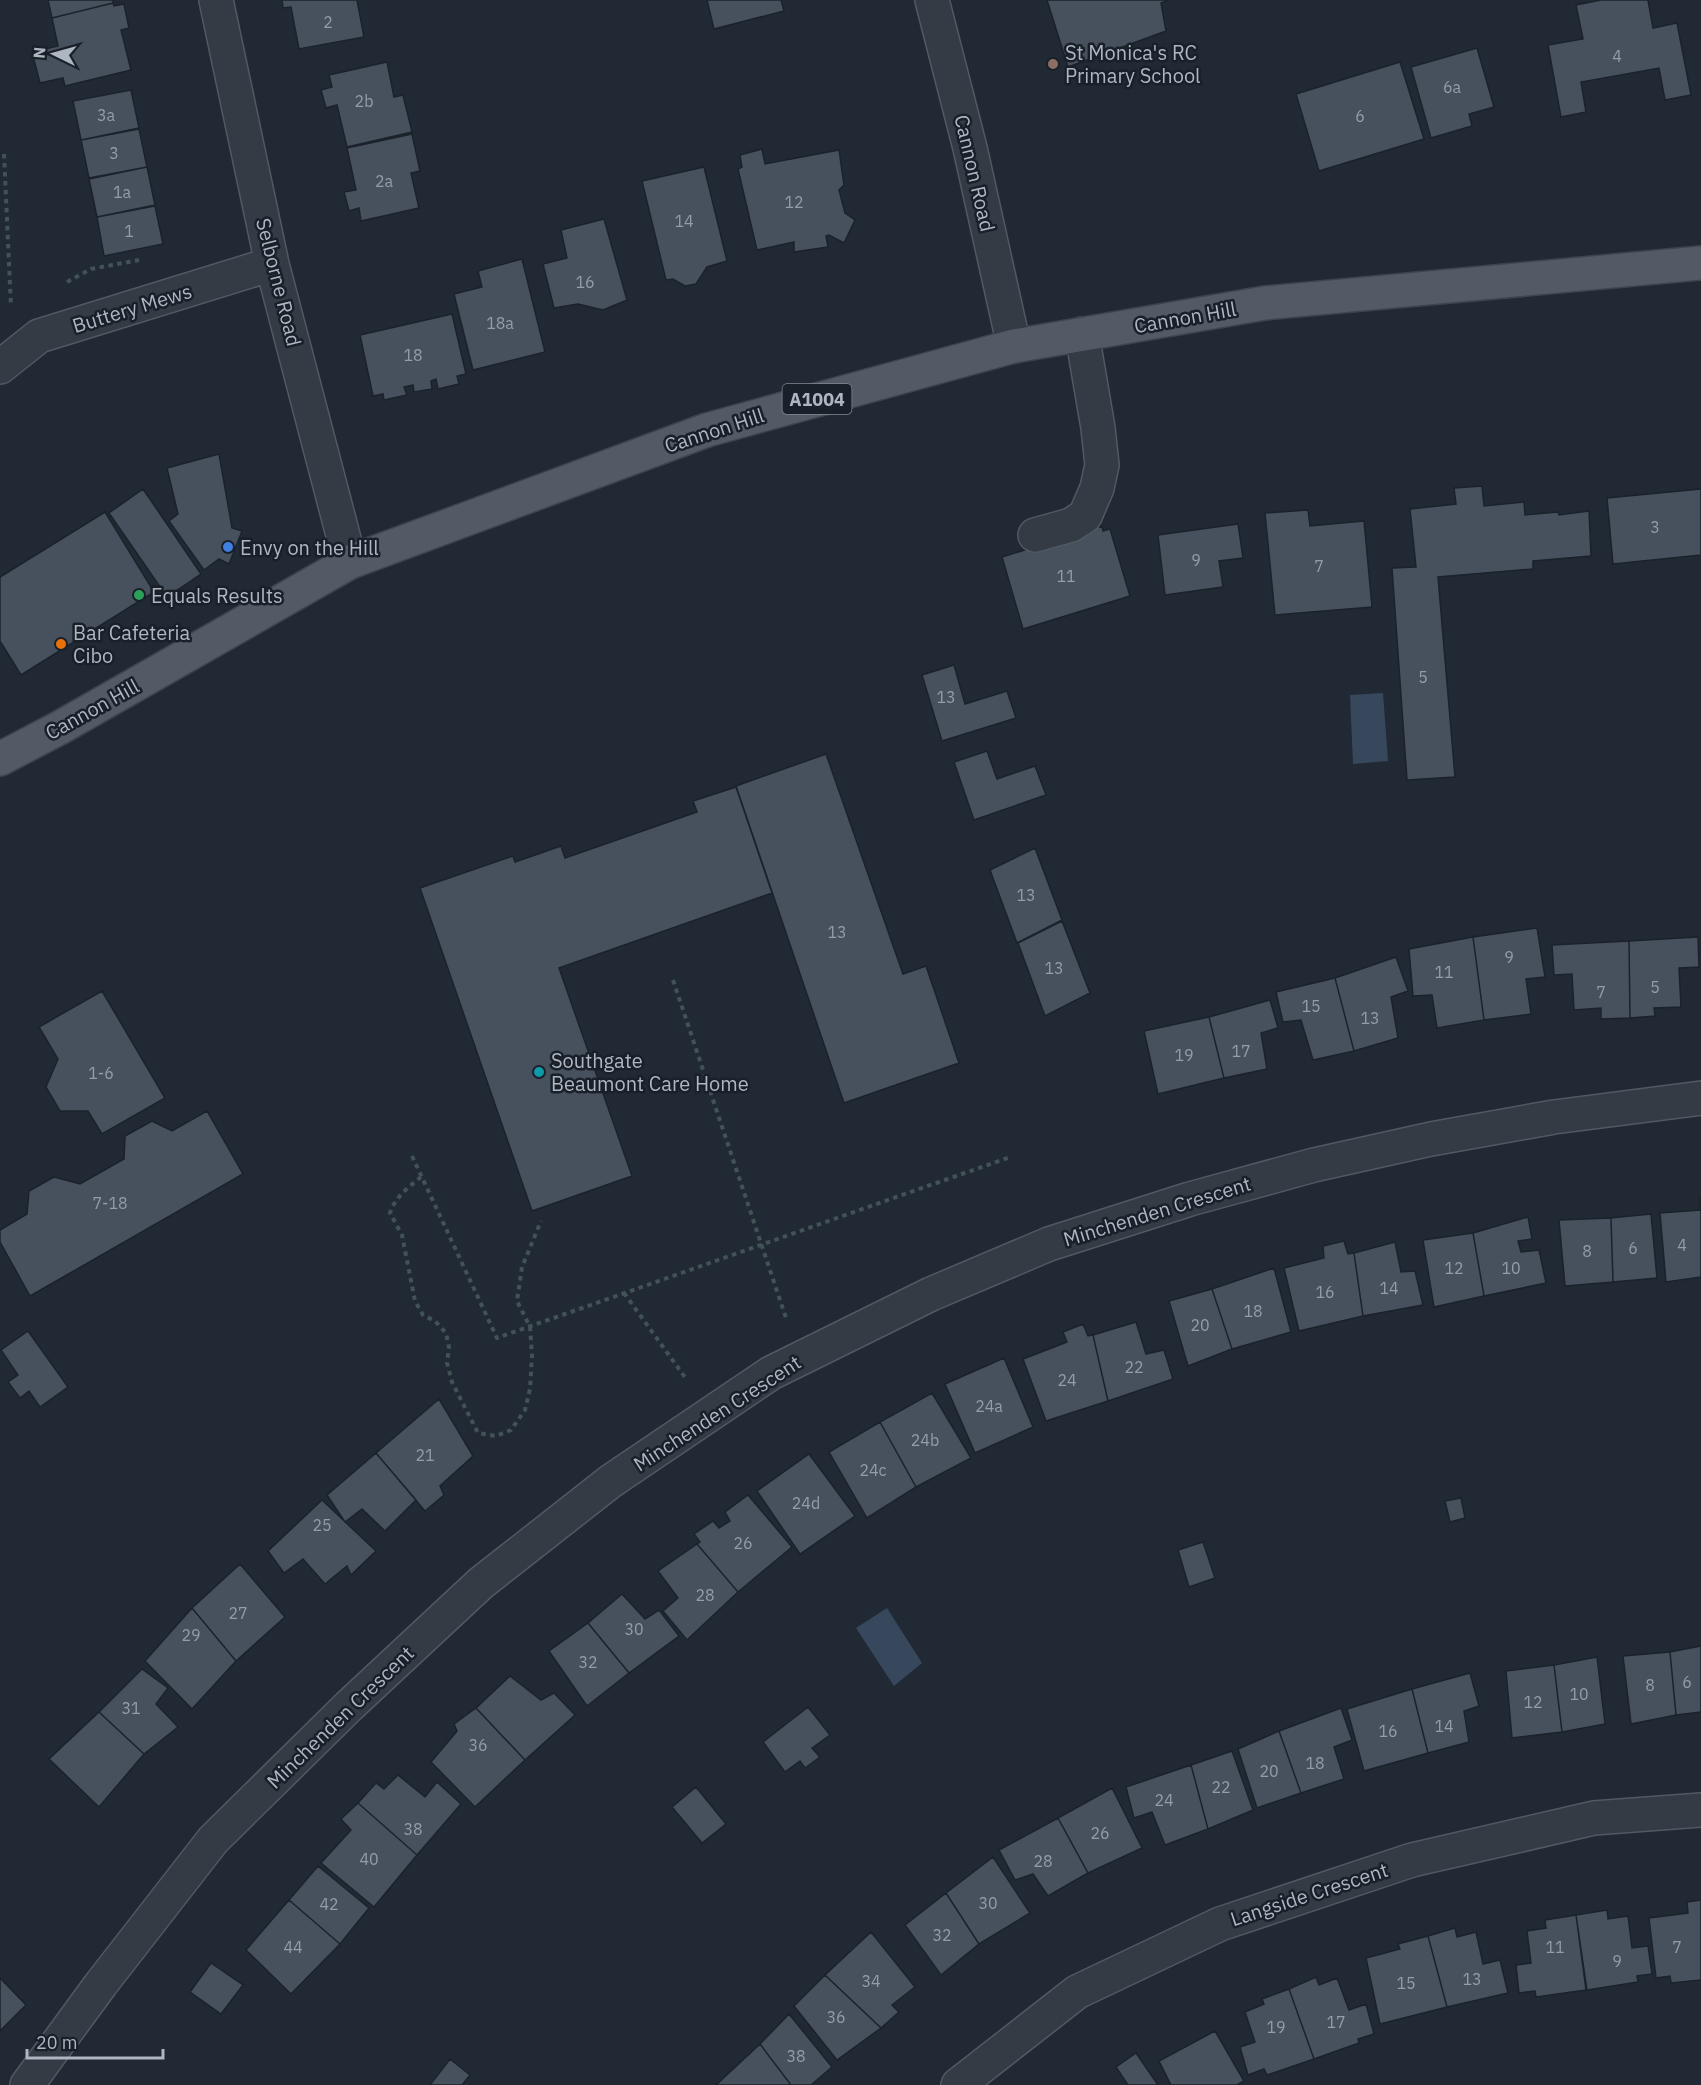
<svg xmlns="http://www.w3.org/2000/svg" width="1701" height="2085" font-family="'IBM Plex Sans',sans-serif">
	<style>
		.water { fill: #37475c }
		.building { fill: #47515e; stroke: #1b222b; stroke-width: 1.5 }
		.lines { fill: none; stroke-linecap: round; stroke-linejoin: round }
		.minor-casing { stroke: #515963; stroke-width: 36 }
		.major-casing { stroke: #3d444e; stroke-width: 36 }
		.path { stroke: #425355; stroke-width: 4; stroke-dasharray: 4.5 4.5; stroke-linecap: butt }
		.minor { stroke: #343b45; stroke-width: 33 }
		.major { stroke: #525a65; stroke-width: 33 }
		.education-dot { fill: #8d6e63; stroke: #192029; stroke-width: 2 }
		.shop-dot { fill: #3f7fe0; stroke: #192029; stroke-width: 2 }
		.leisure-dot { fill: #2e9e5b; stroke: #192029; stroke-width: 2 }
		.food-dot { fill: #e8710a; stroke: #192029; stroke-width: 2 }
		.culture-dot { fill: #0f9aa8; stroke: #192029; stroke-width: 2 }
		.labels { text-anchor: middle; dominant-baseline: central; stroke-width: 5; stroke-linejoin: round; paint-order: stroke }
		.number-label { font-size: 16px; fill: #949da9 }
		.shield { fill: #192029; stroke: #818994; stroke-width: 1.5 }
		.shield-label { font-size: 18px; font-weight: bold; fill: #aeb6c2 }
		.poi-label { font-size: 20px; fill: #aeb6c2; stroke: #192029; text-anchor: start }
		.street-label { font-size: 20px; fill: #aeb6c2; stroke: #192029 }
	</style>
	<rect width="100%" height="100%" fill="#212934"/>
	<path class="water" d="M 1383,693 L 1388,761 L 1353,764 L 1350,695 Z
		M 887,1608 L 922,1663 L 894,1686 L 856,1628 Z"/>
	<path class="building" d="M 48,0 L 113,0 L 113,3 L 52,18 Z
		M 282,0 L 357,0 L 364,37 L 299,49 L 291,7 L 283,8 Z
		M 707,0 L 781,0 L 784,11 L 714,29 Z
		M 1047,0 L 1169,0 L 1161,3 L 1166,31 L 1068,67 Z
		M 1601,0 L 1648,0 L 1653,28 L 1677,23 L 1691,95 L 1665,100 L 1659,68 L 1581,82 L 1586,112 L 1561,117 L 1548,45 L 1583,39 L 1576,5 Z
		M 113,3 L 114,6 L 124,4 L 129,28 L 121,30 L 131,70 L 65,86 L 63,78 L 40,83 L 32,52 L 58,46 L 52,18 Z
		M 1477,48 L 1494,107 L 1469,114 L 1472,126 L 1431,138 L 1411,67 Z
		M 387,62 L 394,97 L 403,95 L 412,132 L 347,147 L 337,105 L 326,108 L 321,90 L 332,87 L 329,75 Z
		M 1400,62 L 1424,139 L 1319,171 L 1296,94 Z
		M 131,90 L 139,128 L 81,140 L 73,101 Z
		M 139,129 L 147,167 L 89,178 L 81,140 Z
		M 412,134 L 420,171 L 411,173 L 419,208 L 361,221 L 359,208 L 349,211 L 344,192 L 356,190 L 347,148 Z
		M 762,149 L 765,164 L 839,150 L 844,185 L 839,190 L 845,213 L 855,220 L 844,243 L 829,235 L 826,236 L 828,247 L 794,252 L 794,242 L 757,250 L 738,169 L 742,167 L 740,155 Z
		M 147,167 L 155,205 L 97,217 L 89,179 Z
		M 704,167 L 727,261 L 707,267 L 696,284 L 685,286 L 673,279 L 666,280 L 642,181 Z
		M 155,206 L 163,244 L 104,256 L 97,217 Z
		M 604,219 L 627,300 L 603,310 L 578,304 L 554,308 L 543,264 L 567,258 L 561,230 Z
		M 522,259 L 545,352 L 473,370 L 454,294 L 482,287 L 478,271 Z
		M 452,314 L 466,374 L 457,376 L 459,384 L 438,389 L 436,379 L 431,381 L 432,389 L 414,392 L 413,385 L 404,387 L 407,395 L 384,400 L 383,394 L 373,396 L 360,335 Z
		M 219,454 L 232,528 L 242,531 L 229,564 L 219,559 L 204,570 L 169,521 L 178,514 L 167,468 Z
		M 1482,486 L 1484,506 L 1524,502 L 1525,515 L 1558,512 L 1559,515 L 1589,511 L 1591,556 L 1533,561 L 1533,569 L 1438,577 L 1455,777 L 1407,780 L 1392,568 L 1416,567 L 1410,509 L 1456,504 L 1454,488 Z
		M 143,489 L 201,574 L 167,597 L 109,513 Z
		M 1701,489 L 1701,555 L 1613,564 L 1607,498 Z
		M 1308,510 L 1310,526 L 1364,521 L 1372,607 L 1275,615 L 1265,513 Z
		M 105,512 L 154,592 L 21,675 L 0,641 L 0,577 Z
		M 1238,524 L 1243,558 L 1219,561 L 1223,587 L 1165,595 L 1158,535 Z
		M 1102,526 L 1103,531 L 1110,529 L 1130,596 L 1023,629 L 1002,557 Z
		M 954,665 L 965,704 L 1007,691 L 1016,718 L 942,741 L 922,675 Z
		M 987,751 L 997,779 L 1035,766 L 1046,795 L 974,820 L 954,762 Z
		M 826,754 L 903,974 L 926,966 L 959,1063 L 844,1103 L 736,786 Z
		M 736,787 L 772,893 L 559,968 L 632,1176 L 532,1211 L 420,888 L 513,856 L 515,862 L 561,846 L 565,858 L 697,812 L 693,801 Z
		M 1035,848 L 1062,920 L 1017,943 L 990,870 Z
		M 1062,921 L 1090,993 L 1045,1016 L 1018,943 Z
		M 1537,928 L 1545,977 L 1526,979 L 1531,1014 L 1484,1020 L 1473,937 Z
		M 1473,937 L 1484,1020 L 1437,1028 L 1432,995 L 1413,996 L 1409,949 Z
		M 1698,937 L 1699,967 L 1679,968 L 1681,1007 L 1654,1008 L 1655,1016 L 1630,1018 L 1629,941 Z
		M 1629,941 L 1630,1018 L 1601,1019 L 1601,1008 L 1574,1010 L 1572,974 L 1554,975 L 1552,945 Z
		M 1396,957 L 1408,991 L 1391,997 L 1398,1038 L 1354,1051 L 1335,978 Z
		M 1335,978 L 1354,1051 L 1313,1060 L 1301,1020 L 1283,1022 L 1276,992 Z
		M 102,991 L 165,1098 L 102,1134 L 88,1111 L 60,1111 L 46,1087 L 58,1059 L 39,1027 Z
		M 1270,1000 L 1278,1028 L 1261,1033 L 1267,1069 L 1224,1078 L 1209,1017 Z
		M 1209,1017 L 1224,1078 L 1158,1094 L 1144,1031 Z
		M 207,1111 L 243,1174 L 30,1296 L 0,1242 L 0,1230 L 27,1214 L 29,1191 L 54,1177 L 80,1184 L 124,1159 L 125,1136 L 152,1121 L 172,1131 Z
		M 1699,1198 L 1701,1198 L 1701,1277 L 1666,1282 L 1660,1213 L 1701,1210 Z
		M 1651,1214 L 1657,1278 L 1613,1282 L 1611,1218 Z
		M 1528,1217 L 1532,1239 L 1518,1241 L 1521,1252 L 1539,1250 L 1546,1283 L 1484,1296 L 1473,1233 Z
		M 1611,1218 L 1613,1282 L 1565,1286 L 1559,1220 Z
		M 1473,1233 L 1484,1296 L 1434,1307 L 1423,1240 Z
		M 1344,1241 L 1348,1254 L 1354,1253 L 1363,1316 L 1299,1331 L 1284,1268 L 1324,1258 L 1323,1246 Z
		M 1395,1242 L 1401,1272 L 1415,1271 L 1423,1305 L 1363,1316 L 1354,1253 Z
		M 1274,1268 L 1291,1332 L 1232,1349 L 1212,1289 Z
		M 1212,1289 L 1232,1349 L 1188,1366 L 1169,1301 Z
		M 1136,1322 L 1146,1354 L 1164,1350 L 1173,1379 L 1108,1401 L 1093,1335 Z
		M 1083,1324 L 1088,1336 L 1093,1335 L 1108,1401 L 1046,1421 L 1023,1359 L 1067,1342 L 1063,1332 Z
		M 28,1331 L 68,1387 L 40,1407 L 29,1391 L 20,1398 L 8,1382 L 18,1375 L 1,1350 Z
		M 1004,1358 L 1033,1427 L 975,1453 L 945,1384 Z
		M 932,1393 L 971,1458 L 916,1487 L 880,1422 Z
		M 439,1399 L 473,1456 L 440,1486 L 444,1495 L 425,1511 L 376,1453 Z
		M 880,1422 L 916,1487 L 867,1518 L 829,1452 Z
		M 376,1453 L 416,1500 L 385,1531 L 362,1509 L 345,1522 L 327,1495 Z
		M 809,1454 L 855,1516 L 800,1554 L 757,1491 Z
		M 748,1495 L 792,1547 L 738,1592 L 697,1544 L 700,1542 L 694,1534 L 713,1521 L 719,1528 L 730,1521 L 725,1512 Z
		M 1461,1498 L 1465,1518 L 1450,1522 L 1445,1501 Z
		M 322,1500 L 376,1551 L 351,1575 L 347,1566 L 325,1584 L 303,1559 L 284,1573 L 268,1551 Z
		M 1203,1542 L 1215,1578 L 1189,1587 L 1178,1550 Z
		M 697,1544 L 738,1592 L 687,1640 L 663,1611 L 678,1598 L 658,1571 Z
		M 240,1564 L 285,1617 L 236,1661 L 192,1608 Z
		M 622,1594 L 645,1619 L 659,1610 L 679,1636 L 629,1673 L 588,1623 Z
		M 192,1608 L 236,1661 L 192,1709 L 145,1661 Z
		M 588,1623 L 629,1673 L 587,1706 L 549,1651 Z
		M 1701,1646 L 1701,1712 L 1676,1715 L 1670,1652 Z
		M 1670,1652 L 1676,1715 L 1631,1724 L 1623,1656 Z
		M 1597,1657 L 1605,1724 L 1562,1732 L 1554,1665 Z
		M 1554,1665 L 1562,1732 L 1512,1738 L 1506,1671 Z
		M 142,1669 L 168,1688 L 156,1704 L 178,1727 L 144,1754 L 99,1712 Z
		M 1470,1673 L 1479,1706 L 1464,1711 L 1469,1742 L 1428,1753 L 1412,1689 Z
		M 510,1676 L 541,1700 L 554,1693 L 575,1715 L 525,1760 L 476,1708 Z
		M 1412,1689 L 1428,1753 L 1364,1771 L 1347,1709 Z
		M 808,1707 L 830,1735 L 812,1748 L 820,1757 L 805,1768 L 800,1761 L 785,1772 L 763,1742 Z
		M 476,1708 L 525,1760 L 475,1807 L 431,1762 L 457,1731 L 454,1724 Z
		M 1341,1708 L 1352,1740 L 1334,1747 L 1344,1779 L 1301,1793 L 1279,1731 Z
		M 99,1712 L 144,1754 L 99,1807 L 49,1759 Z
		M 1279,1731 L 1301,1793 L 1257,1808 L 1238,1749 Z
		M 1232,1751 L 1253,1810 L 1208,1829 L 1191,1765 Z
		M 1191,1765 L 1208,1829 L 1165,1845 L 1152,1812 L 1134,1818 L 1126,1787 Z
		M 398,1775 L 425,1797 L 437,1782 L 461,1804 L 417,1855 L 358,1803 L 376,1783 L 384,1789 Z
		M 696,1787 L 726,1824 L 702,1843 L 672,1807 Z
		M 1112,1788 L 1142,1848 L 1088,1873 L 1058,1818 Z
		M 358,1803 L 417,1855 L 374,1907 L 321,1863 L 351,1830 L 341,1819 Z
		M 1058,1818 L 1088,1873 L 1048,1896 L 1033,1874 L 1015,1880 L 999,1850 Z
		M 993,1857 L 1030,1913 L 979,1944 L 946,1893 Z
		M 318,1866 L 369,1908 L 340,1944 L 289,1900 Z
		M 946,1893 L 979,1944 L 941,1975 L 905,1925 Z
		M 289,1900 L 340,1944 L 291,1994 L 246,1950 Z
		M 1701,1900 L 1701,1980 L 1671,1983 L 1670,1976 L 1656,1978 L 1649,1918 L 1688,1913 L 1687,1902 Z
		M 1607,1910 L 1608,1919 L 1628,1916 L 1632,1948 L 1648,1946 L 1652,1974 L 1637,1976 L 1638,1982 L 1587,1990 L 1576,1915 Z
		M 1576,1915 L 1586,1990 L 1536,1997 L 1535,1991 L 1519,1993 L 1516,1965 L 1531,1963 L 1527,1931 L 1546,1928 L 1545,1920 Z
		M 1455,1928 L 1457,1937 L 1476,1932 L 1483,1964 L 1500,1960 L 1508,1993 L 1447,2007 L 1428,1936 Z
		M 871,1932 L 915,1987 L 892,2005 L 899,2012 L 881,2028 L 825,1975 Z
		M 1428,1936 L 1447,2007 L 1380,2024 L 1366,1958 L 1400,1949 L 1398,1944 Z
		M 211,1963 L 243,1985 L 221,2014 L 190,1992 Z
		M 825,1975 L 881,2028 L 837,2060 L 794,2006 Z
		M 1316,1977 L 1319,1985 L 1337,1978 L 1349,2010 L 1366,2004 L 1374,2034 L 1358,2039 L 1359,2043 L 1314,2059 L 1289,1989 Z
		M 0,1978 L 26,2005 L 0,2031 Z
		M 1289,1989 L 1314,2059 L 1267,2075 L 1264,2069 L 1248,2075 L 1240,2047 L 1255,2042 L 1245,2012 L 1264,2004 L 1262,1999 Z
		M 789,2014 L 832,2067 L 811,2085 L 791,2085 L 760,2044 Z
		M 1215,2031 L 1244,2081 L 1237,2085 L 1171,2085 L 1159,2061 Z
		M 760,2044 L 791,2085 L 716,2085 Z
		M 1136,2053 L 1158,2085 L 1128,2085 L 1116,2067 Z
		M 450,2059 L 470,2075 L 462,2085 L 430,2085 Z"/>
	<g class="lines">
		<defs>
			<path id="minor" d="M 216,0 L 272,264 L 350,562
				M 932,0 L 970,148 L 1014,346
				M 0,367 L 39,336 L 272,264
				M 1035,535 L 1071,525 L 1085,516 L 1097,488 L 1102,465 L 1098,428 L 1082,334
				M 27,2085 L 101,1984 L 213,1840 L 349,1706 L 481,1583 L 611,1481 L 771,1373 L 931,1294 L 1049,1244 L 1190,1199 L 1314,1165 L 1431,1139 L 1554,1117 L 1701,1098
				M 958,2085 L 1077,1992 L 1220,1924 L 1412,1860 L 1594,1818 L 1701,1810"/>
			<path id="major" d="M 0,759 L 61,727 L 350,562 L 707,430 L 1014,346 L 1265,303 L 1701,263"/>
		</defs>
		<use href="#minor" class="minor-casing"/>
		<use href="#major" class="major-casing"/>
		<path class="path" d="M 4,154 L 11,307
			M 67,282 L 91,269 L 139,260
			M 673,980 L 787,1321
			M 412,1156 L 497,1338 L 1010,1157
			M 421,1177 C 409,1187 395,1197 390,1213 L 402,1235 L 415,1301 L 423,1315 L 435,1321 L 446,1333 L 449,1347 L 447,1363 L 452,1382 L 478,1433 L 496,1436 L 511,1430 L 525,1410 L 530,1389 L 532,1356 L 530,1327 L 517,1301 L 522,1267 L 541,1221
			M 624,1293 L 687,1380"/>
		<use href="#minor" class="minor"/>
		<use href="#major" class="major"/>
	</g>
	<circle class="education-dot" cx="1053" cy="64" r="6"/>
	<circle class="shop-dot" cx="228" cy="547" r="6"/>
	<circle class="leisure-dot" cx="139" cy="595" r="6"/>
	<circle class="food-dot" cx="61" cy="644" r="6"/>
	<circle class="culture-dot" cx="539" cy="1072" r="6"/>
	<g class="labels">
		<g class="number-label">
			<text x="328" y="22">2</text>
			<text x="1617" y="56">4</text>
			<text x="1452" y="87">6a</text>
			<text x="364" y="101">2b</text>
			<text x="106" y="115">3a</text>
			<text x="1360" y="116">6</text>
			<text x="114" y="153">3</text>
			<text x="384" y="181">2a</text>
			<text x="122" y="192">1a</text>
			<text x="794" y="202">12</text>
			<text x="684" y="221">14</text>
			<text x="129" y="231">1</text>
			<text x="585" y="282">16</text>
			<text x="500" y="323">18a</text>
			<text x="413" y="355">18</text>
			<text x="1655" y="527">3</text>
			<text x="1196" y="560">9</text>
			<text x="1319" y="566">7</text>
			<text x="1066" y="576">11</text>
			<text x="1423" y="677">5</text>
			<text x="946" y="697">13</text>
			<text x="1026" y="895">13</text>
			<text x="837" y="932">13</text>
			<text x="1509" y="957">9</text>
			<text x="1054" y="968">13</text>
			<text x="1444" y="972">11</text>
			<text x="1655" y="987">5</text>
			<text x="1601" y="992">7</text>
			<text x="1311" y="1006">15</text>
			<text x="1370" y="1018">13</text>
			<text x="1241" y="1051">17</text>
			<text x="1184" y="1055">19</text>
			<text x="101" y="1073">1-6</text>
			<text x="110" y="1203">7-18</text>
			<text x="1682" y="1245">4</text>
			<text x="1633" y="1248">6</text>
			<text x="1587" y="1251">8</text>
			<text x="1454" y="1268">12</text>
			<text x="1511" y="1268">10</text>
			<text x="1389" y="1288">14</text>
			<text x="1325" y="1292">16</text>
			<text x="1253" y="1311">18</text>
			<text x="1200" y="1325">20</text>
			<text x="1134" y="1367">22</text>
			<text x="1067" y="1380">24</text>
			<text x="989" y="1406">24a</text>
			<text x="925" y="1440">24b</text>
			<text x="425" y="1455">21</text>
			<text x="873" y="1470">24c</text>
			<text x="806" y="1503">24d</text>
			<text x="322" y="1525">25</text>
			<text x="743" y="1543">26</text>
			<text x="705" y="1595">28</text>
			<text x="238" y="1613">27</text>
			<text x="634" y="1629">30</text>
			<text x="191" y="1635">29</text>
			<text x="588" y="1662">32</text>
			<text x="1687" y="1682">6</text>
			<text x="1650" y="1685">8</text>
			<text x="1579" y="1694">10</text>
			<text x="1533" y="1702">12</text>
			<text x="131" y="1708">31</text>
			<text x="1444" y="1726">14</text>
			<text x="1388" y="1731">16</text>
			<text x="478" y="1745">36</text>
			<text x="1315" y="1763">18</text>
			<text x="1269" y="1771">20</text>
			<text x="1221" y="1787">22</text>
			<text x="1164" y="1800">24</text>
			<text x="413" y="1829">38</text>
			<text x="1100" y="1833">26</text>
			<text x="369" y="1859">40</text>
			<text x="1043" y="1861">28</text>
			<text x="988" y="1903">30</text>
			<text x="329" y="1904">42</text>
			<text x="942" y="1935">32</text>
			<text x="293" y="1947">44</text>
			<text x="1555" y="1947">11</text>
			<text x="1677" y="1947">7</text>
			<text x="1617" y="1961">9</text>
			<text x="1472" y="1979">13</text>
			<text x="871" y="1981">34</text>
			<text x="1406" y="1983">15</text>
			<text x="836" y="2017">36</text>
			<text x="1336" y="2022">17</text>
			<text x="1276" y="2027">19</text>
			<text x="796" y="2056">38</text>
		</g>
		<rect class="shield" x="782.5" y="384" width="69" height="30" rx="4.5"/>
		<g class="shield-label">
			<text x="817" y="399">A1004</text>
		</g>
		<g class="poi-label">
			<text x="1065" y="52">St Monica's RC<tspan x="1065" dy="23">Primary School</tspan></text>
			<text x="240" y="547">Envy on the Hill</text>
			<text x="151" y="595">Equals Results</text>
			<text x="73" y="632">Bar Cafeteria<tspan x="73" dy="23">Cibo</tspan></text>
			<text x="551" y="1060">Southgate<tspan x="551" dy="23">Beaumont Care Home</tspan></text>
		</g>
		<g class="street-label">
			<text transform="translate(975 173) rotate(77)">Cannon Road</text>
			<text transform="translate(279 282) rotate(76)">Selborne Road</text>
			<text transform="translate(132 308) rotate(-17)">Buttery Mews</text>
			<text transform="translate(1185 317) rotate(-10)">Cannon Hill</text>
			<text transform="translate(714 430) rotate(-18)">Cannon Hill</text>
			<text transform="translate(92 709) rotate(-29)">Cannon Hill</text>
			<text transform="translate(1157 1211) rotate(-17)">Minchenden Crescent</text>
			<text transform="translate(717 1413) rotate(-33)">Minchenden Crescent</text>
			<text transform="translate(340 1717) rotate(-44)">Minchenden Crescent</text>
			<text transform="translate(1309 1894) rotate(-18)">Langside Crescent</text>
		</g>
	</g>
	<g transform="translate(54 54) rotate(275)" stroke="#192029" stroke-width="4.5" paint-order="stroke">
	<path d="M0-4.5L10 22L0 15L-10 22Z" fill="#aeb6c2"/>
	<text y="-9" font-size="16" font-weight="bold" text-anchor="middle" fill="#aeb6c2">N</text>
	</g>
	<path d="M27 2049v9h136v-9" fill="none" stroke="#aeb6c2" stroke-width="3"/>
	<text x="36" y="2049" font-size="18" fill="#aeb6c2" stroke="#192029" stroke-width="4.5" paint-order="stroke">20 m</text>
</svg>
